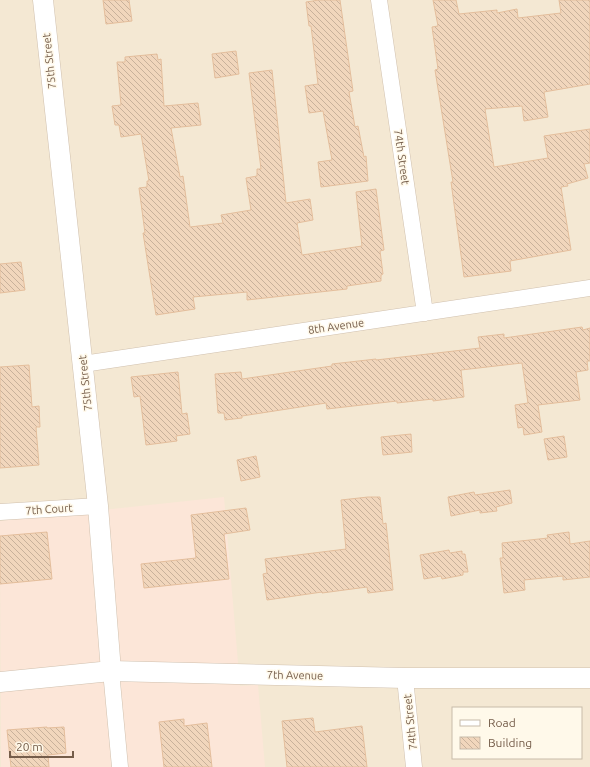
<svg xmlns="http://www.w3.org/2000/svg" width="590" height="767" font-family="Ubuntu,sans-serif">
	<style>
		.residential { fill: #f4e8d3; fill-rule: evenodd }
		.commercial { fill: #fce6d8 }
		.building { fill: url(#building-back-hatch); stroke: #e4be9c }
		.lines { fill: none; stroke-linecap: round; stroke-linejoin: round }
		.minor-casing { stroke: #d0c0ae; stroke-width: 17 }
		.tertiary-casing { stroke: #d0c0ae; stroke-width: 21 }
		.minor { stroke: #fff; stroke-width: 16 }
		.tertiary { stroke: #fff; stroke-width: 20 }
		.labels { text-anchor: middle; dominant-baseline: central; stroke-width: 3; stroke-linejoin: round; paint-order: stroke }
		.street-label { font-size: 11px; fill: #755d4a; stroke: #fff9ea }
	</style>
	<defs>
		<pattern id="building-back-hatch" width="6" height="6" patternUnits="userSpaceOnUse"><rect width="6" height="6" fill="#f1d6bc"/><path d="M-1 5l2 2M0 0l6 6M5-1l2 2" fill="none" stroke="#c8b19b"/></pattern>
	</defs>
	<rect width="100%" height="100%" fill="#fcf5e4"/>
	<path class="residential" d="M 0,0 L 590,0 L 590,767 L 0,767 ZM 453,708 L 581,708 L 581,758 L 453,758 Z"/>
	<path class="commercial" d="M 224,497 L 240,686 L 258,685 L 265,767 L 1,767 L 0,521 Z"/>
	<path class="building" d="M 103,0 L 129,0 L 132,21 L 106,24 Z
		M 319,0 L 340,0 L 353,91 L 349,92 L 355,127 L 358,126 L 364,157 L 366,156 L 368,181 L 321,187 L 318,162 L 332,160 L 323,111 L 309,113 L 305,86 L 318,84 L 311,26 L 309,26 L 306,2 Z
		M 433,0 L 456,0 L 459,14 L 497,10 L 497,13 L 517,9 L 518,18 L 561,13 L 559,0 L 590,0 L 590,84 L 544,92 L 548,117 L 524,121 L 522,106 L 485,109 L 494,167 L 548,158 L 544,136 L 590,129 L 590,163 L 584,164 L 588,178 L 567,184 L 568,186 L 561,187 L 571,250 L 510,261 L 511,271 L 464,277 L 451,182 L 453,182 L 435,70 L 438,69 L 432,27 L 438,26 Z
		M 236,51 L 239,74 L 215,78 L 212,54 Z
		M 157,54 L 158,60 L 161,59 L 164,106 L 198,103 L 201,125 L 171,128 L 180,177 L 183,176 L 190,227 L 223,223 L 221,215 L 251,210 L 246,178 L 257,176 L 257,169 L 261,169 L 249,73 L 272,70 L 286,203 L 310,199 L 313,220 L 297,223 L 302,255 L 362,246 L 356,192 L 376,189 L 384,250 L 380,251 L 383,274 L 381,275 L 381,281 L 347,286 L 347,289 L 247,300 L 247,292 L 193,297 L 195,309 L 156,315 L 143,233 L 145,233 L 139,188 L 147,187 L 147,181 L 149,181 L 141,134 L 121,137 L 119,125 L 115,125 L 112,106 L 121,105 L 117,62 L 125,62 L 125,57 Z
		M 21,262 L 25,290 L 0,293 L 0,264 Z
		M 582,327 L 583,330 L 590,328 L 590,361 L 587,361 L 588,370 L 576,372 L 580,400 L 538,405 L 542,432 L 524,435 L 523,427 L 518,428 L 515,405 L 528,403 L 522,363 L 461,370 L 464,397 L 433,401 L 433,399 L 397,403 L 397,401 L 327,409 L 326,403 L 242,416 L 242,418 L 225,420 L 224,413 L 218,413 L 215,374 L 241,372 L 242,379 L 332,366 L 332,364 L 376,359 L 376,360 L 480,348 L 478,337 L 504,334 L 504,338 Z
		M 29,365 L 32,407 L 39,406 L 40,427 L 36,427 L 39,465 L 0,468 L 0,367 Z
		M 178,372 L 182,414 L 187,413 L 190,434 L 176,436 L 177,441 L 146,445 L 140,396 L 134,397 L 131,377 Z
		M 411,434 L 412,452 L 383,455 L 381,437 Z
		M 564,436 L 567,457 L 548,460 L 544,439 Z
		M 256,456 L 260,477 L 241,481 L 237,460 Z
		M 510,490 L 512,503 L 496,507 L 497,511 L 480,513 L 480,510 L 451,516 L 448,497 L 474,492 L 475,495 Z
		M 368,497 L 380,497 L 383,524 L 386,523 L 393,590 L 368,593 L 367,587 L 322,593 L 322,592 L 267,600 L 263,574 L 267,573 L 265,559 L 346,549 L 341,500 Z
		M 246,508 L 250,530 L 224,534 L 229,579 L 144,588 L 141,564 L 196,558 L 191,515 Z
		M 47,532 L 52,579 L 0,584 L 0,536 Z
		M 569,532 L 570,544 L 590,541 L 590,577 L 563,580 L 563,576 L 524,580 L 525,590 L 504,593 L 500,558 L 503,558 L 502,543 L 548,538 L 547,535 Z
		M 449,550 L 450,553 L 462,551 L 462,554 L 465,554 L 468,572 L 463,572 L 463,575 L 442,579 L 441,576 L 424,579 L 420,555 Z
		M 313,718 L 315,732 L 362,726 L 367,767 L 287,767 L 282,721 Z
		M 184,719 L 184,726 L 207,723 L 212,767 L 164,767 L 159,722 Z
		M 47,727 L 47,728 L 64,727 L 66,753 L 48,755 L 49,767 L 11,767 L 7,730 Z"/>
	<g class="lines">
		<defs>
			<path id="minor" d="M 379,0 L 425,313
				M 83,364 L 590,288
				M 0,512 L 98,506
				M 111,671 L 120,767
				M 405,678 L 414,767"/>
			<path id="tertiary" d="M 43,0 L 98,506 L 111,671
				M 0,682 L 111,671 L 405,678 L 590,678"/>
		</defs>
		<use href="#minor" class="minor-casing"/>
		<use href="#tertiary" class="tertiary-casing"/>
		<use href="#minor" class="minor"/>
		<use href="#tertiary" class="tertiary"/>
	</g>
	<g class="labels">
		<g class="street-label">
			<text transform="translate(49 61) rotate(-96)">75th Street</text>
			<text transform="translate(402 157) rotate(82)">74th Street</text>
			<text transform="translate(336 326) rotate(-8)">8th Avenue</text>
			<text transform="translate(85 383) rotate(-96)">75th Street</text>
			<text transform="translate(49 509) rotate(-4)">7th Court</text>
			<text transform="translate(295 675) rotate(1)">7th Avenue</text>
			<text transform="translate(410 722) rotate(-96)">74th Street</text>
		</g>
	</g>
	<rect x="452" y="707" width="130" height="52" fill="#fff9ea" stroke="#c8bbaa"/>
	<rect x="460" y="720" width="20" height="6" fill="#ffffff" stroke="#c8bbaa"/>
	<text x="488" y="727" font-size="12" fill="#755d4a">Road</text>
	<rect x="460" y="737" width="20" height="12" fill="url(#building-back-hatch)" stroke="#c8bbaa"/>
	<text x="488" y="747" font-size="12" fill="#755d4a">Building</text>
	<path d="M10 751v6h63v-6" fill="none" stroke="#755d4a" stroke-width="2"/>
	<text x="16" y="751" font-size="12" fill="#755d4a" stroke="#fff9ea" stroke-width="3" paint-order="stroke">20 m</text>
</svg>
